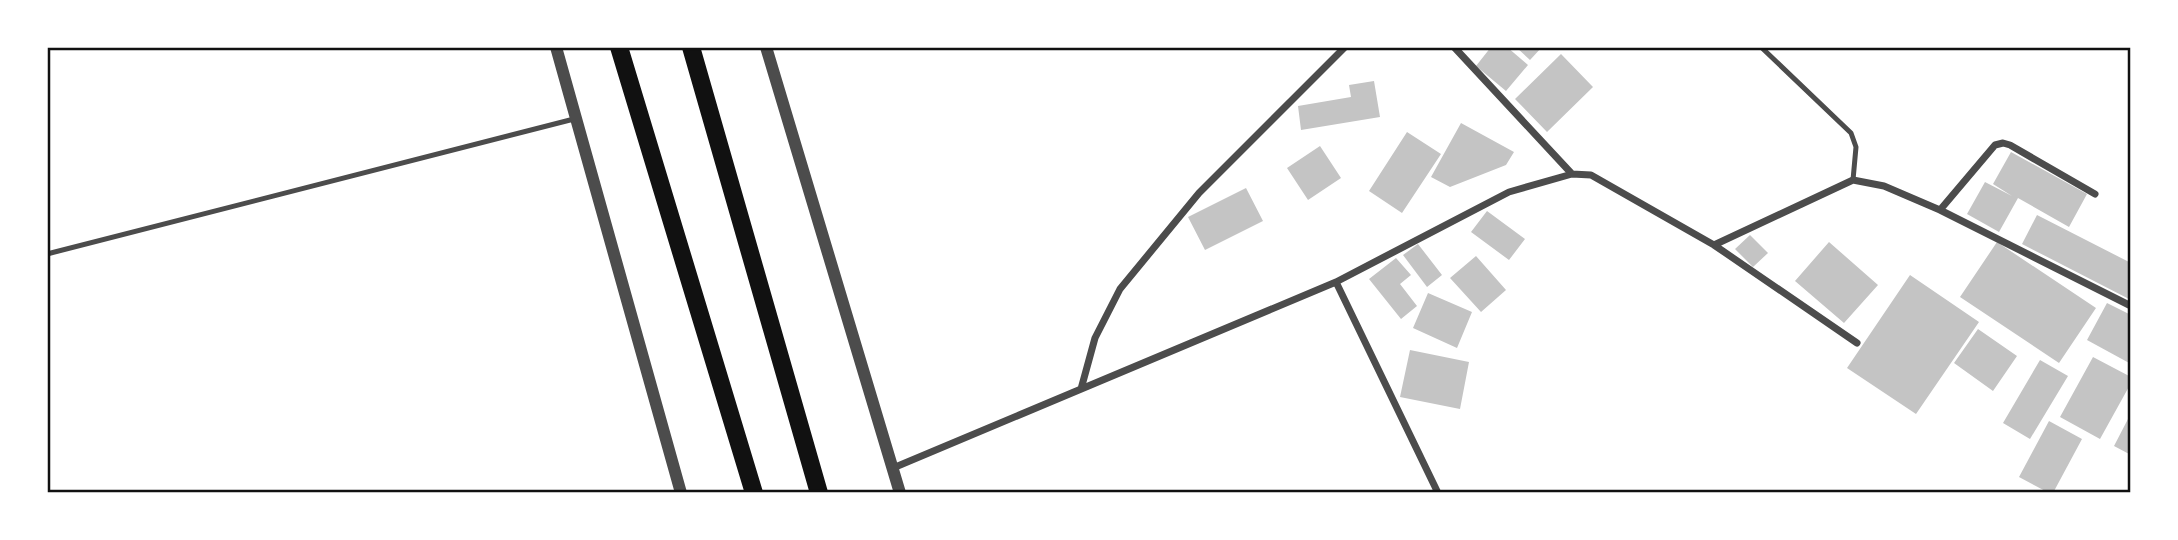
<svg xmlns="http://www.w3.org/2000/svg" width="2178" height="540" font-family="'Open Sans',sans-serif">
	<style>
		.building { fill: #c4c4c4 }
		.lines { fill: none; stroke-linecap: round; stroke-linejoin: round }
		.service { stroke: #4c4c4c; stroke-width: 5 }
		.minor { stroke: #4c4c4c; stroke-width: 7 }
		.tertiary { stroke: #4c4c4c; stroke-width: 12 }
		.primary { stroke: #111; stroke-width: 18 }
		.neatline { fill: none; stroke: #111; stroke-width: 2.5 }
	</style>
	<rect width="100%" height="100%" fill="#fff"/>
	<path class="building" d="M 1491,47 L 1507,47 L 1528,65 L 1506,91 L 1476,66 Z
		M 1516,47 L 1542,47 L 1530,60 Z
		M 1561,54 L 1593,87 L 1547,132 L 1515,99 Z
		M 1374,81 L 1380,117 L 1301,130 L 1298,106 L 1351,97 L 1349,85 Z
		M 1461,123 L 1514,152 L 1506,165 L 1450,187 L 1431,177 Z
		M 1407,132 L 1441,154 L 1402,213 L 1369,191 Z
		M 1320,146 L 1341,178 L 1308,200 L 1287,168 Z
		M 2011,152 L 2087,194 L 2069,227 L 2018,198 L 1999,232 L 1967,214 L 1985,182 L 2012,196 L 1993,184 Z
		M 1246,188 L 1263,221 L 1205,250 L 1188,217 Z
		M 1487,211 L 1525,239 L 1509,260 L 1471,232 Z
		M 2037,215 L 2131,263 L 2131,300 L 2022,244 Z
		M 1750,235 L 1768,253 L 1753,267 L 1735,249 Z
		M 1829,242 L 1878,285 L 1844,323 L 1795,281 Z
		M 1997,242 L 2096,308 L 2059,363 L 1960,297 Z
		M 1418,244 L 1442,275 L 1427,287 L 1403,255 Z
		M 1476,256 L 1506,290 L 1481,312 L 1450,278 Z
		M 1396,258 L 1411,275 L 1400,284 L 1417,306 L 1401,319 L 1369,279 Z
		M 1910,275 L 1979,322 L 1916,414 L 1847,368 Z
		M 1428,293 L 1472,312 L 1457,348 L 1413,328 Z
		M 2107,303 L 2131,315 L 2131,364 L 2087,340 Z
		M 1978,329 L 2017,356 L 1993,391 L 1954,363 Z
		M 1410,350 L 1469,362 L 1460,409 L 1400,397 Z
		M 2093,357 L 2131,377 L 2131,383 L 2100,439 L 2060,417 Z
		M 2040,360 L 2068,376 L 2030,439 L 2003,423 Z
		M 2128,419 L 2131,421 L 2131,455 L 2114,446 Z
		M 2049,421 L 2082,439 L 2053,493 L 2049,493 L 2019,477 Z"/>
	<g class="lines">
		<path class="service" d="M 1761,47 L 1851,133 L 1856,147 L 1853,180
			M 47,254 L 574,119"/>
		<path class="minor" d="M 1454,47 L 1572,174 L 1591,175 L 1714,245 L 1857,343
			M 1940,210 L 1995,145 L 2003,143 L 2010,145 L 2095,194
			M 1714,245 L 1853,180 L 1884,186 L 1940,210 L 2131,306
			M 1336,282 L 1438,493
			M 1081,389 L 1095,338 L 1120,289 L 1199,193 L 1345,47
			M 893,468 L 1336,282 L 1509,192 L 1572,174"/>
		<path class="tertiary" d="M 556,47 L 681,493
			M 766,47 L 900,493"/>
		<path class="primary" d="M 619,47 L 754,493
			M 691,47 L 819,493"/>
	</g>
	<rect width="2178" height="540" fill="none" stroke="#ffffff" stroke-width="98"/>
	<rect x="49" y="49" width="2080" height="442" class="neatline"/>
</svg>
